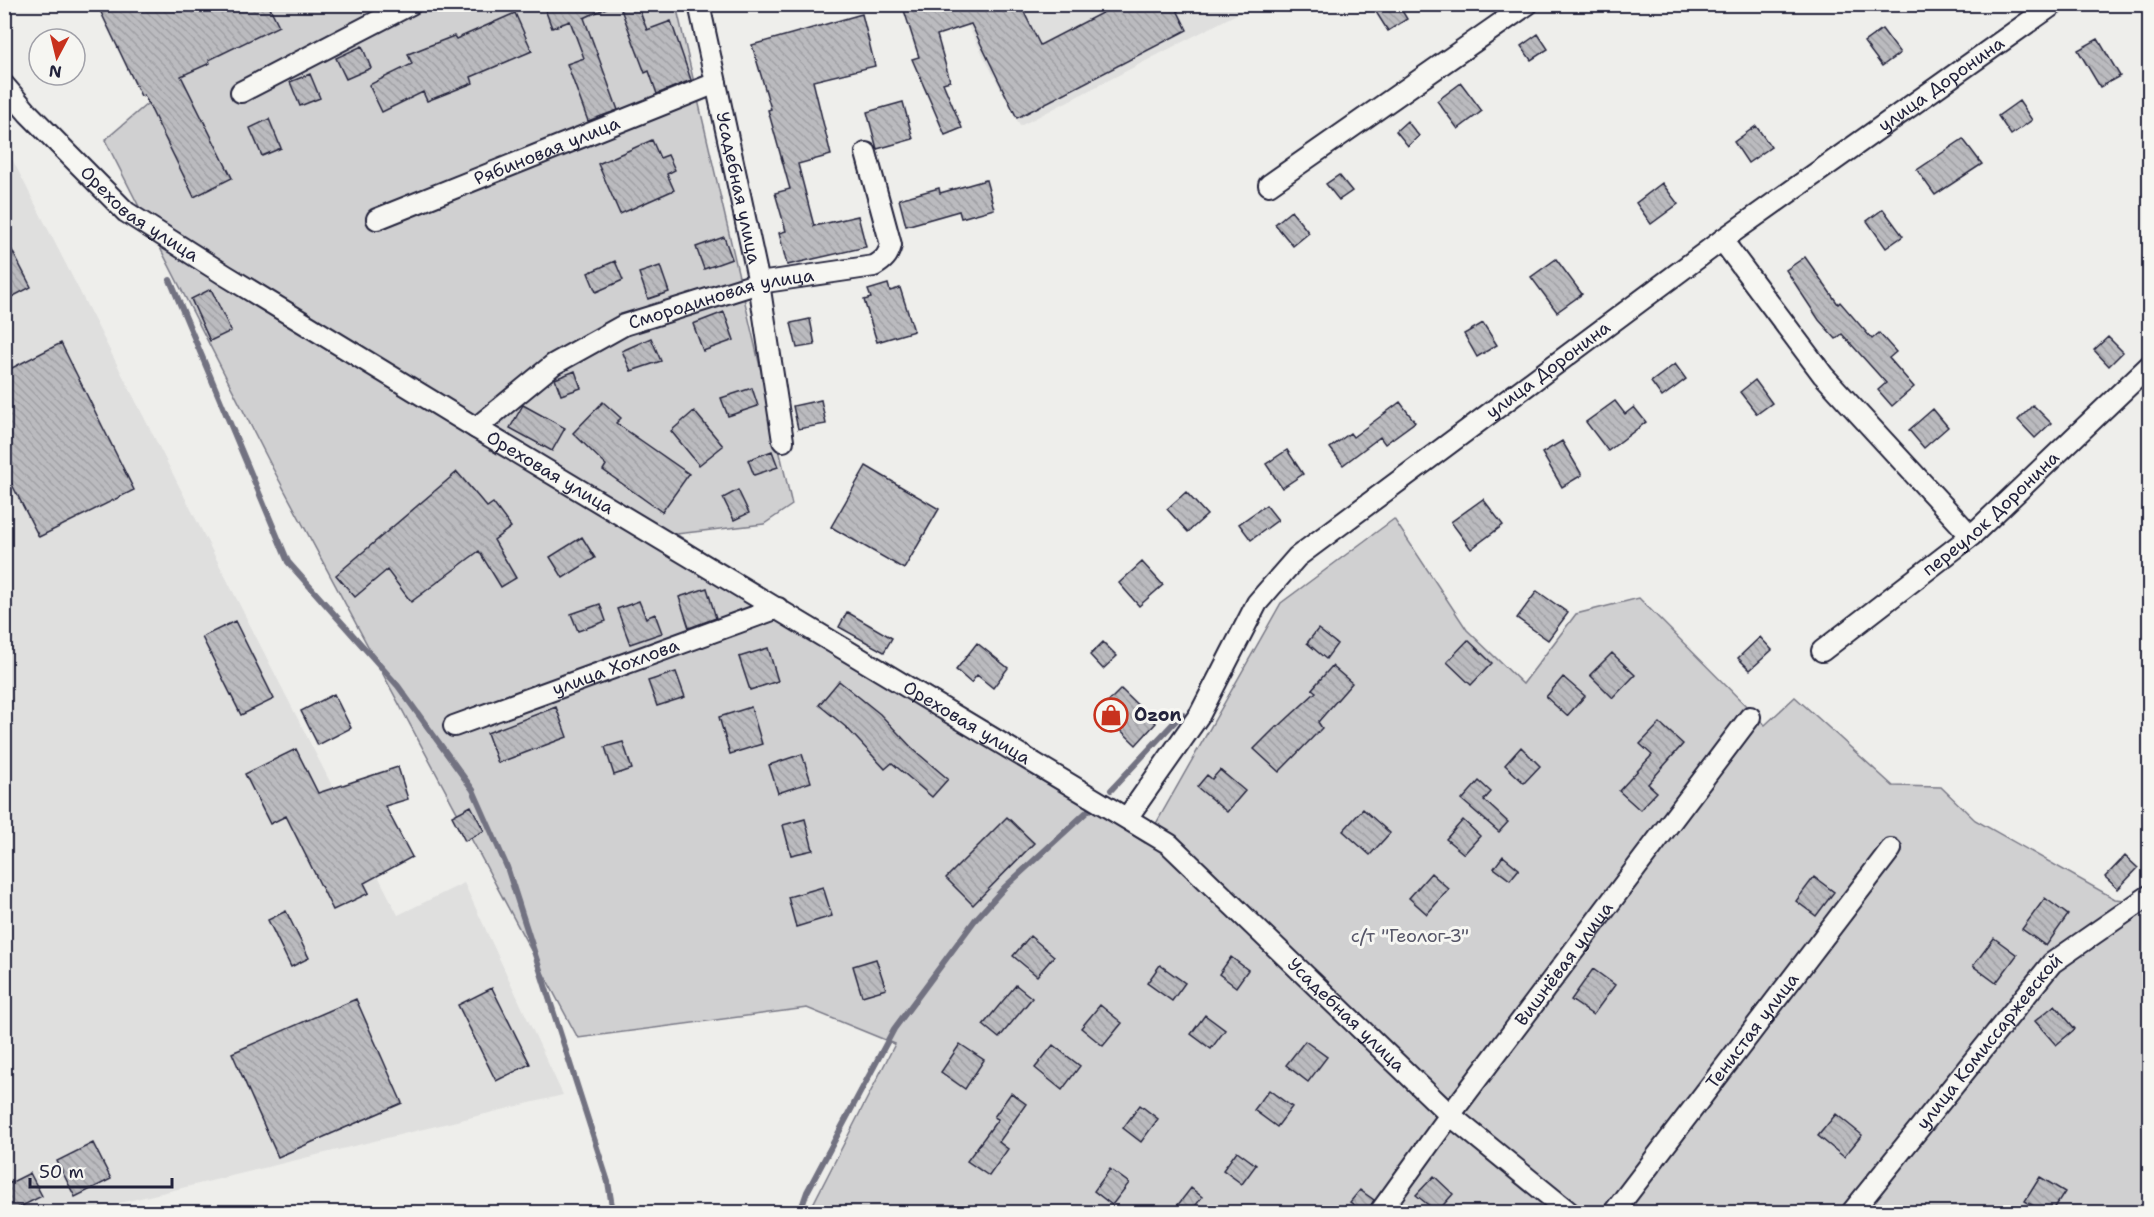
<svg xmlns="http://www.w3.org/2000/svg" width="2154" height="1217" font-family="'Shantell Sans',sans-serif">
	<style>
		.built { fill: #dfdfde }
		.green { fill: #d0d0d1; stroke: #797986; stroke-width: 1.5 }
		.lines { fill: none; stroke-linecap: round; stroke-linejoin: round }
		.stream { stroke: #727281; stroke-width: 6 }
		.building { fill: url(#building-back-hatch); stroke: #22223b; stroke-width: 1.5 }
		.street-casing { stroke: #22223b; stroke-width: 24 }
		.street { stroke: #f6f6f2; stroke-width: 20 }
		.labels { text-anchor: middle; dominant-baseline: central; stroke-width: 6; stroke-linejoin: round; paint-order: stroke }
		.street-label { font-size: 18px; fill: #22223b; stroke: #f6f6f2 }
		.poi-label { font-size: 18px; font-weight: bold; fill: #22223b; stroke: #f6f6f2; text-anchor: start }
		.park-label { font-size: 18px; fill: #565668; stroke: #f6f6f2 }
	</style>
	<defs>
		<pattern id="building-back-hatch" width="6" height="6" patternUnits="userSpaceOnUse" patternTransform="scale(1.5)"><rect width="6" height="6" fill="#bbbbbf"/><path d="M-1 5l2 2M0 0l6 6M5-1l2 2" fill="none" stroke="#a0a0a5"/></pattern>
	</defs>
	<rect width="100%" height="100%" fill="#eeeeeb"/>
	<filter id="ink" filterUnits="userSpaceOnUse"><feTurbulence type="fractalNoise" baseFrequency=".0167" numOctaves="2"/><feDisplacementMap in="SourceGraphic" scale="12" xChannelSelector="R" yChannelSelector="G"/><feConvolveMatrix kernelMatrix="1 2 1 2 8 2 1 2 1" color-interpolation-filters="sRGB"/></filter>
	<g filter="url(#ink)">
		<path class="built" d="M 957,5 L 1254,5 L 1020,126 Z
			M 4,143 L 398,915 L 464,883 L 563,1095 L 83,1212 L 5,1212 Z"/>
		<path class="green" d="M 229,5 L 676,5 L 792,505 L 764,524 L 676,534 L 1145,843 L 1281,603 L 1394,519 L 1467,630 L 1523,684 L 1576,614 L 1639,598 L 1765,725 L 1795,697 L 1893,786 L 1941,787 L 1975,820 L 2115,899 L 2149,902 L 2149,1212 L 809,1212 L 895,1044 L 807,1008 L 578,1038 L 272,467 L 105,140 L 237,27 Z"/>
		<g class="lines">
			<path class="stream" d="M 170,280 L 288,562 L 398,686 L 473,790 L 507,867 L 608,1182 L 613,1212
				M 1111,790 L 1182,714
				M 800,1212 L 807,1192 L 894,1029 L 975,920 L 1004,888 L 1091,808"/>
		</g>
		<path class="building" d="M 97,4 L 268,4 L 279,26 L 209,60 L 210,63 L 181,76 L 232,178 L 194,197 L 144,95 L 141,96 Z
			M 543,4 L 615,4 L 584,18 L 618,110 L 588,121 L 567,64 L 584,58 L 570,21 L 552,28 Z
			M 619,4 L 637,4 L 647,30 L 671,21 L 691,80 L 657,94 L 649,71 L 645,73 Z
			M 902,4 L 1020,4 L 1040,45 L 1119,4 L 1174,4 L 1187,30 L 1017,118 L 971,24 L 937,35 L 950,81 L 943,83 L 962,128 L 945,135 L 912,59 L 919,57 Z
			M 1371,4 L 1398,4 L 1407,19 L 1388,31 Z
			M 515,13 L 532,51 L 471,77 L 473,83 L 427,101 L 423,92 L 382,112 L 369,85 L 412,64 L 408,54 L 454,36 L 456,39 Z
			M 862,14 L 875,66 L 813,81 L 831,155 L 798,164 L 814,226 L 858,216 L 866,247 L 787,265 L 779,233 L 786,231 L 775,193 L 790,189 L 768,110 L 771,109 L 752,45 Z
			M 1882,29 L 1900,53 L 1882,66 L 1864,42 Z
			M 1538,34 L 1548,49 L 1531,60 L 1521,46 Z
			M 2098,39 L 2120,76 L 2100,87 L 2078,50 Z
			M 362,46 L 371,68 L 346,79 L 336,58 Z
			M 310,74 L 320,98 L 300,106 L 290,82 Z
			M 1461,83 L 1482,111 L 1458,129 L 1437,101 Z
			M 2019,101 L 2032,120 L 2011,135 L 1998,116 Z
			M 903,102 L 913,139 L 877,149 L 867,112 Z
			M 269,119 L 281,148 L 262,156 L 250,128 Z
			M 1407,121 L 1419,136 L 1408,146 L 1396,131 Z
			M 1756,126 L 1771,147 L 1748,163 L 1734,142 Z
			M 1963,139 L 1982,164 L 1935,195 L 1917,170 Z
			M 652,140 L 660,158 L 668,155 L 675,170 L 667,174 L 674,190 L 620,214 L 598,164 Z
			M 1339,175 L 1352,191 L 1339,200 L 1326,184 Z
			M 986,180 L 994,209 L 961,218 L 959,211 L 906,226 L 899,199 L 939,188 L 940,193 Z
			M 1662,183 L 1678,204 L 1651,224 L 1636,203 Z
			M 1883,209 L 1903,236 L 1886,248 L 1867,221 Z
			M 1291,211 L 1309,233 L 1293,246 L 1275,224 Z
			M 4,235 L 31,287 L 4,301 Z
			M 724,237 L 732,259 L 704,269 L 696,247 Z
			M 1805,257 L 1838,304 L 1840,302 L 1872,339 L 1879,333 L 1896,352 L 1889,358 L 1914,387 L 1892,406 L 1878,390 L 1886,383 L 1842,334 L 1836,339 L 1819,320 L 1786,270 Z
			M 1556,259 L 1582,294 L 1557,312 L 1531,277 Z
			M 615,261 L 623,280 L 596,292 L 588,273 Z
			M 660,266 L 669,292 L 648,299 L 639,273 Z
			M 888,284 L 890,291 L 900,288 L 914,331 L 877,342 L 864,300 L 871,298 L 868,290 Z
			M 211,289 L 231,331 L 210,341 L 191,299 Z
			M 724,312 L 734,340 L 703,351 L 693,324 Z
			M 810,319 L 815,345 L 797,348 L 791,323 Z
			M 1483,323 L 1497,345 L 1477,357 L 1464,334 Z
			M 2108,337 L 2123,352 L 2109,366 L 2094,350 Z
			M 651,338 L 661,361 L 631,371 L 622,351 Z
			M 61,343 L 134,490 L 39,537 L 4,469 L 4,372 Z
			M 1675,364 L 1686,379 L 1662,397 L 1651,382 Z
			M 575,371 L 581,388 L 561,395 L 555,379 Z
			M 1755,380 L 1772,403 L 1757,414 L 1740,392 Z
			M 752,388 L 758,406 L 728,416 L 721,398 Z
			M 821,400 L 826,424 L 798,429 L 793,406 Z
			M 1615,401 L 1625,414 L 1634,407 L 1646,422 L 1608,451 L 1586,422 Z
			M 603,402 L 621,418 L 616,423 L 689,474 L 662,512 L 603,470 L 606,465 L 573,433 Z
			M 1400,402 L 1415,422 L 1385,444 L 1380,437 L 1343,465 L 1330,448 L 1350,433 L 1353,437 Z
			M 523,405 L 565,428 L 552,451 L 510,428 Z
			M 2033,405 L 2051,423 L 2035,438 L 2018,420 Z
			M 1933,409 L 1948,427 L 1924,448 L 1909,430 Z
			M 694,411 L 723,446 L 699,465 L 671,431 Z
			M 1562,441 L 1582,475 L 1562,487 L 1542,453 Z
			M 1287,450 L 1303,474 L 1282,488 L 1266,464 Z
			M 772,451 L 778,467 L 754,475 L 748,460 Z
			M 866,466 L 939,509 L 904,569 L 831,527 Z
			M 457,472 L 487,507 L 493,503 L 511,527 L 494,540 L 516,578 L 501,587 L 479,551 L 411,602 L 387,570 L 355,597 L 336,575 Z
			M 738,490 L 749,513 L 734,520 L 723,498 Z
			M 1186,492 L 1207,515 L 1188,532 L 1167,509 Z
			M 1483,499 L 1503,525 L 1471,549 L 1451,522 Z
			M 1266,505 L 1278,520 L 1251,540 L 1239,524 Z
			M 582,537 L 595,558 L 563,578 L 550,557 Z
			M 1142,562 L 1163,585 L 1139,606 L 1119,583 Z
			M 707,588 L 716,618 L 689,628 L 679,597 Z
			M 1537,591 L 1568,613 L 1548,640 L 1517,618 Z
			M 639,601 L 646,618 L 655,614 L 662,633 L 630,644 L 617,609 Z
			M 600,604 L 606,621 L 578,631 L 571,614 Z
			M 847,612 L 892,638 L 884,652 L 839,627 Z
			M 235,621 L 274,699 L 241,715 L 202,637 Z
			M 1318,629 L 1337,644 L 1326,659 L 1307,643 Z
			M 1760,637 L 1772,650 L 1750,670 L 1738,658 Z
			M 1468,640 L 1492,663 L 1471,685 L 1447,662 Z
			M 1103,642 L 1117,656 L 1103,669 L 1090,655 Z
			M 977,643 L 1008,668 L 993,688 L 977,675 L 971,683 L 956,670 Z
			M 768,648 L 778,681 L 750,690 L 739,657 Z
			M 1612,653 L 1635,675 L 1613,698 L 1590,675 Z
			M 1332,666 L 1352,683 L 1318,722 L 1322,728 L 1279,772 L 1254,749 L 1277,726 L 1278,727 L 1316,692 L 1312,689 Z
			M 676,672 L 685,697 L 657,706 L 648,681 Z
			M 1563,677 L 1585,696 L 1567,716 L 1546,697 Z
			M 839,681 L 880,714 L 914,750 L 948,779 L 932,797 L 892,763 L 885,769 L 847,728 L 819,705 Z
			M 1121,689 L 1156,723 L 1136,745 L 1100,710 Z
			M 334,694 L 351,728 L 318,745 L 301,711 Z
			M 556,707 L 567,737 L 498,763 L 487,733 Z
			M 751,707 L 762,744 L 730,754 L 719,717 Z
			M 1660,723 L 1683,744 L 1648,784 L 1657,792 L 1640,810 L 1619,791 L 1652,755 L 1640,744 Z
			M 623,742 L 632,769 L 614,775 L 605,747 Z
			M 1521,747 L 1540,766 L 1524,783 L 1505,765 Z
			M 296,749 L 318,793 L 398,767 L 408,799 L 385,806 L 412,857 L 364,883 L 369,893 L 333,910 L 286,816 L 270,824 L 245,774 Z
			M 802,754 L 811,782 L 778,793 L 769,765 Z
			M 1220,770 L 1245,791 L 1227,812 L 1197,787 L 1207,775 L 1212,779 Z
			M 1479,781 L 1491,792 L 1484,800 L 1508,822 L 1499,832 L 1462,800 Z
			M 471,806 L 484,831 L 465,841 L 452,816 Z
			M 1363,809 L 1390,833 L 1370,855 L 1343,831 Z
			M 1007,817 L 1034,843 L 973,905 L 946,878 Z
			M 805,819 L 813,850 L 791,855 L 783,825 Z
			M 1463,820 L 1480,836 L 1464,854 L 1446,839 Z
			M 1503,856 L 1519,869 L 1510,880 L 1494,868 Z
			M 2125,856 L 2138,868 L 2118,889 L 2105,877 Z
			M 1431,873 L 1449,889 L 1427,914 L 1409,898 Z
			M 1814,877 L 1834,892 L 1816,916 L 1796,901 Z
			M 823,887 L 832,916 L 796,927 L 788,897 Z
			M 2045,898 L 2068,915 L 2046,946 L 2022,929 Z
			M 286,911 L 309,958 L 291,967 L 268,920 Z
			M 1030,936 L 1054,956 L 1037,976 L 1013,956 Z
			M 1994,938 L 2017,955 L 1996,983 L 1973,966 Z
			M 1231,957 L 1248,970 L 1236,987 L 1219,974 Z
			M 876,959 L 886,989 L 862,996 L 853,966 Z
			M 1160,965 L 1185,983 L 1172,1001 L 1147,983 Z
			M 1593,969 L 1615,985 L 1593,1015 L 1571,1000 Z
			M 1016,985 L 1032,998 L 999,1038 L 983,1025 Z
			M 492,988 L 530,1064 L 496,1081 L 458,1005 Z
			M 356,999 L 402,1103 L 278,1157 L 232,1053 Z
			M 1100,1005 L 1122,1023 L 1103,1046 L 1081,1028 Z
			M 2055,1005 L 2075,1029 L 2056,1045 L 2035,1021 Z
			M 1205,1015 L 1225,1030 L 1211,1049 L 1191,1034 Z
			M 1305,1041 L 1327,1057 L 1308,1082 L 1286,1065 Z
			M 960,1044 L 984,1060 L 965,1089 L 941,1072 Z
			M 1053,1045 L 1080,1066 L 1062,1090 L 1035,1068 Z
			M 1269,1090 L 1292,1107 L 1277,1127 L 1254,1110 Z
			M 1011,1093 L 1026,1104 L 999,1142 L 1008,1149 L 989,1176 L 967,1161 L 998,1119 L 994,1117 Z
			M 1140,1105 L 1158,1119 L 1141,1142 L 1123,1128 Z
			M 1836,1114 L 1862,1135 L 1844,1157 L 1818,1136 Z
			M 93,1143 L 111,1179 L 75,1197 L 57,1161 Z
			M 1237,1151 L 1256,1165 L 1242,1184 L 1223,1170 Z
			M 1110,1169 L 1129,1183 L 1112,1205 L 1094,1191 Z
			M 30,1173 L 42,1196 L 10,1212 L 4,1212 L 4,1186 Z
			M 1434,1176 L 1453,1194 L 1437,1212 L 1416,1195 Z
			M 2040,1177 L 2065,1192 L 2052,1212 L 2044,1212 L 2025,1201 Z
			M 1191,1188 L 1202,1197 L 1191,1212 L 1186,1212 L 1177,1206 Z
			M 1360,1190 L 1374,1200 L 1367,1212 L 1364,1212 L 1350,1202 Z"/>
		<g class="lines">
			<defs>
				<g id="street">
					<path id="s1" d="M 699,4 L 759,283 L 783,441"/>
					<path id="s2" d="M 4,85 L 28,113 L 126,212 L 225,275 L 476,428 L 1169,844 L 1450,1115 L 1569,1212"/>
					<path d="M 241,92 L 411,4"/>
					<path d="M 1269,185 L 1528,4"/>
					<path id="s3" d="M 377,219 L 716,83"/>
					<path d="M 1722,240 L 1823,375 L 1971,536"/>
					<path id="s4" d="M 476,428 L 554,364 L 624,325 L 759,283 L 874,266 C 884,260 888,256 891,245 L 866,153"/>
					<path id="s5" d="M 1822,651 L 1971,536 L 2150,365"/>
					<path id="s6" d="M 454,726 L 778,608"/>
					<path id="s7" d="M 1127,818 L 1200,714 L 1257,603 L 1297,557 L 1722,240 L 2054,4"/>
					<path id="s8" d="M 1380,1212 L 1450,1115 L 1750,717"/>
					<path id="s9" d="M 1614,1212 L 1891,849"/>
					<path id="s10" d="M 1852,1212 L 2052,963 L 2150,895"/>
				</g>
			</defs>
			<use href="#street" class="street-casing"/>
			<use href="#street" class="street"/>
		</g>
	</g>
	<defs>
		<symbol id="shop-ring" viewBox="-11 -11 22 22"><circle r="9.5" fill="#f6f6f2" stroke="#c8321e" stroke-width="1.5"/><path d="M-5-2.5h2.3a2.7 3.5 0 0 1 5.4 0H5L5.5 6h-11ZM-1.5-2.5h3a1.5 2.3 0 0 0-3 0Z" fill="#c8321e"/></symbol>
	</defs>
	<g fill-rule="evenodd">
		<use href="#shop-ring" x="1092" y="696" width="38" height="38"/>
	</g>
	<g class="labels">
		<g class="street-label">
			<text stroke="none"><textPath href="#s7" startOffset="1112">улица Доронина</textPath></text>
			<text stroke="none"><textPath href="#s3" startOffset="183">Рябиновая улица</textPath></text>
			<text stroke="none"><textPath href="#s1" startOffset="188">Усадебная улица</textPath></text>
			<text stroke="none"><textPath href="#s2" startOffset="188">Ореховая улица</textPath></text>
			<text stroke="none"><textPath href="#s4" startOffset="282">Смородиновая улица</textPath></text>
			<text stroke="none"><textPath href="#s7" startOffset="626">улица Доронина</textPath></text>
			<text stroke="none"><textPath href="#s2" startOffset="674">Ореховая улица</textPath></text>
			<text stroke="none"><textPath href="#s5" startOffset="218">переулок Доронина</textPath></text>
			<text stroke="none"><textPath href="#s6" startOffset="172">улица Хохлова</textPath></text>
			<text stroke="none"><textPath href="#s2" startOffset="1160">Ореховая улица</textPath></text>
			<text stroke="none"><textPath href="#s8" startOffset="309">Вишнёвая улица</textPath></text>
			<text stroke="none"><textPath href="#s2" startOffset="1642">Усадебная улица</textPath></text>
			<text stroke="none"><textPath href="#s9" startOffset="228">Тенистая улица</textPath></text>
			<text stroke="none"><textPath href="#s10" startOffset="219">улица Комиссаржевской</textPath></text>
		</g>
		<g class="poi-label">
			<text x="1134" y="715">Ozon</text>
		</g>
		<g class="park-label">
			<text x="1410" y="936">с/т "Геолог-3"</text>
		</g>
	</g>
	<rect width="2154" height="1217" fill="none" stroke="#f6f6f2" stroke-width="24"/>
	<rect x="12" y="12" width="2130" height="1193" fill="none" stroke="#22223b" stroke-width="2" filter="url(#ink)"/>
	<g transform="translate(57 57) rotate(187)"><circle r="28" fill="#f6f6f2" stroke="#a1a1a9" stroke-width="1.5"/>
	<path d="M0-4.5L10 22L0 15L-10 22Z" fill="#c8321e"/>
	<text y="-9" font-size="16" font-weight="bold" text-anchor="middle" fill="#22223b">N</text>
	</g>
	<path d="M30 1178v9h142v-9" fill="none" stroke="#22223b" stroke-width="3"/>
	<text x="39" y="1178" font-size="18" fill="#22223b" stroke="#f6f6f2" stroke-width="4.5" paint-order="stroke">50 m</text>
</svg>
